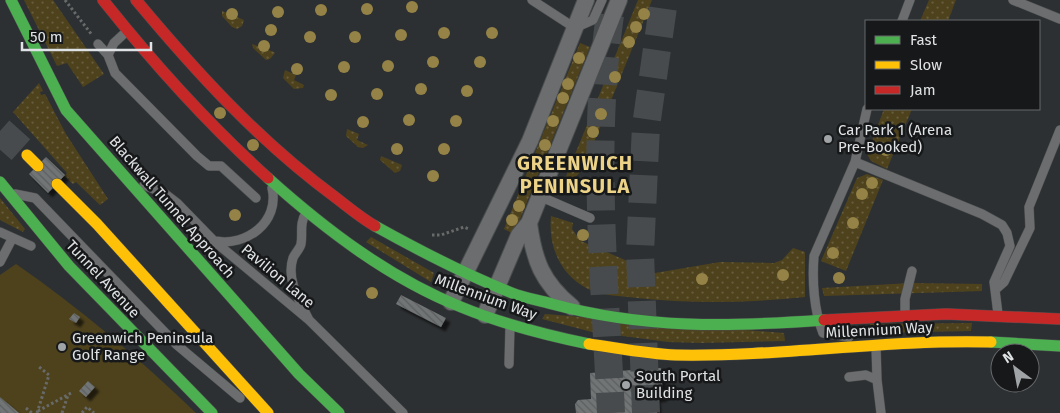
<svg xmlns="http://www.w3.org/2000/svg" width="1060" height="413" font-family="'Fira Sans',sans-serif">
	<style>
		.grass { fill: url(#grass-dots) }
		.garden { fill: #4e421d }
		.building { fill: url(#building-back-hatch); filter: url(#shadow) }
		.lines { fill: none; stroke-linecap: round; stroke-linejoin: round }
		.highway-tunnel { stroke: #484b4d; stroke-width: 28; stroke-dasharray: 28 14; stroke-linecap: butt }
		.lane-casing { stroke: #4a4d4e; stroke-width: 10 }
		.street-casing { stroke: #4a4d4e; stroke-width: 18 }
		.fast-casing { stroke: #4a4d4e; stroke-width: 12 }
		.slow-casing { stroke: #4a4d4e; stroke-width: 12 }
		.jam-casing { stroke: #4a4d4e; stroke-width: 12 }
		.path { stroke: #686a6a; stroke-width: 3; stroke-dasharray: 2.5 2.5; stroke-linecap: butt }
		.lane { stroke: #6c6d6e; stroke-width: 9 }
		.street { stroke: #6c6d6e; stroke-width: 16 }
		.fast { stroke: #4caf50; stroke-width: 11 }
		.slow { stroke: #ffc107; stroke-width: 11 }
		.jam { stroke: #c62828; stroke-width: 11 }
		.tree { fill: #948246 }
		.poi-dot { fill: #a1a4a6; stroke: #161819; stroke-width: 2 }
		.labels { text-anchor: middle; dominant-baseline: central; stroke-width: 5; stroke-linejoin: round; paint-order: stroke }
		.poi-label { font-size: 15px; fill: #e0e3e5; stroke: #161819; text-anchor: start }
		.street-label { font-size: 15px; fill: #e0e3e5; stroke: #161819 }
		.district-label { font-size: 20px; font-weight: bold; letter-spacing: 1px; fill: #edd387; stroke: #161819 }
	</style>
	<defs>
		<pattern id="grass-dots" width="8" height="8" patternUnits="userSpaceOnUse" patternTransform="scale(1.25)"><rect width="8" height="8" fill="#4e421d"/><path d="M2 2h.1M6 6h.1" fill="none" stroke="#675d3e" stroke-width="1.8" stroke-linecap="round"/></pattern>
		<pattern id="building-back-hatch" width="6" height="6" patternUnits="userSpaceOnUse" patternTransform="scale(1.25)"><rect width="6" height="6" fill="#727576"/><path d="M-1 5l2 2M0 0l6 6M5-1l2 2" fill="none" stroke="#5d5f60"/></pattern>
		<filter id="shadow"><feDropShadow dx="4.5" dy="4.5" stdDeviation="1" flood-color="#0009"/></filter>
	</defs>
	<rect width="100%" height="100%" fill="#2d3032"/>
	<path class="grass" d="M 24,0 L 53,0 L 104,74 L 83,87 L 67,63 L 57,66 Z
		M 638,0 L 652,0 L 583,169 L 558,196 Z
		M 929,0 L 956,0 L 948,21 L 920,21 Z
		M 222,11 L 244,20 L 242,26 L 237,29 L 232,27 L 222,16 Z
		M 580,43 L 590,47 L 514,234 L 504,229 Z
		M 252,44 L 274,52 L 275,53 L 270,59 L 266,60 L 253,48 Z
		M 285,70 L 296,75 L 294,80 L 304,85 L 303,88 L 294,89 L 283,78 Z
		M 39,83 L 43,91 L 40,92 L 41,95 L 45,94 L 66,134 L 108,199 L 100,205 L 76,182 L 73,184 L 64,176 L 67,173 L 13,112 Z
		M 884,109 L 912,109 L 887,169 L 871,161 L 867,154 Z
		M 347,129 L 359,134 L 357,140 L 368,145 L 363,148 L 358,147 L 346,136 Z
		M 381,156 L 402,165 L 400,171 L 395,173 L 380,160 Z
		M 867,174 L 883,180 L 846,271 L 821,261 L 857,178 Z
		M 0,198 L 25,229 L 23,232 L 0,220 Z
		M 551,216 L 573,223 L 572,229 L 581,241 L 655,273 L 720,262 L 774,263 L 782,260 L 793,248 L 805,252 L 805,297 C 749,303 693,304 637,298 C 621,296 603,296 588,289 C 560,275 548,246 551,216 Z
		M 371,237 L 434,273 L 431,282 L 366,242 Z
		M 911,283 L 982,284 L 982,291 L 824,296 L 822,288 Z
		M 545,314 L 784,333 L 785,341 L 700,343 L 668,342 L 592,332 L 542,319 Z
		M 972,323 L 971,331 L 871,333 L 870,324 Z"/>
	<path class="garden" d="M 16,264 C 81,309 140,359 196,413 L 0,413 L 0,275 Z"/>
	<path class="building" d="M 46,157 L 65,175 L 48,193 L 29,174 Z
		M 401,295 L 446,318 L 441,327 L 396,304 Z
		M 74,313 L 80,317 L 76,323 L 69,319 Z
		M 661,368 L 663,397 L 656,398 L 657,413 L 576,413 L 575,404 L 578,400 L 591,399 L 590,373 Z
		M 88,381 L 95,387 L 86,397 L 79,391 Z
		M 0,397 L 19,413 L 0,413 Z"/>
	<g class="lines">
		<path class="highway-tunnel" d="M 610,15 C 591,147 605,281 611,413
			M 0,131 L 27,155
			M 646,413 L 640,253 L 646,126 L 664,0"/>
		<defs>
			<path id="lane" d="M 532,0 L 575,28 L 593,20 L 602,0
				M 1013,0 L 1060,19
				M 902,21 L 910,0
				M 127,31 L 114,43 L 108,55 L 115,73 L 197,156 L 209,166 L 221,166
				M 98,44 L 108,55
				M 855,162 L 982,214 L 1002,225 L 1007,233 L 1010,246 L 994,282 L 998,314
				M 221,166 L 256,198
				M 144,185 L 164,193 L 177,203 L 214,241 L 309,320 L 403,413
				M 15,194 L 35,198 L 177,345 L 240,398
				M 539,196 L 590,218
				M 306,213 C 299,224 303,233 301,244 C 300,249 295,253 293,258 C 286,279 299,300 308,318
				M 0,232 L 31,246
				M 215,241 C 246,247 280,222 272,188
				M 0,262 L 12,239
				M 996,289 L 1004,282 L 1030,228 L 1029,207 L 1060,130
				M 905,315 L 905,299 L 912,271
				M 849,337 L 823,333 C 814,311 812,281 814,256 L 855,162 L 867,109
				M 876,347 L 877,380
				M 509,364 L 510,326
				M 849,377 L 866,375 L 877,380 L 881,413"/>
			<path id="street" d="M 529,223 C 534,261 542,282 572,307
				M 451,302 L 530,141 L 586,0
				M 485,315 L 519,235 L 529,223 L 619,0"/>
			<path id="fast" d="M 11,0 L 66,110 L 299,374 L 339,413
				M 268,178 C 326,230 389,278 461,307 C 502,324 546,335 589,344
				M 0,182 L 69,266 L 212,413
				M 375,226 C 420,251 464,274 512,293 C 524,298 539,300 552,304 C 645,329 729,327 824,320
				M 991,342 L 1060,346"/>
			<path id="slow" d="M 27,155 L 38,166
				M 57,184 L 97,224 L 268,413
				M 589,344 C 618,348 647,354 676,355 C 781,357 885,339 991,342"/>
			<path id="jam" d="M 103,0 C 154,64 208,124 268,178
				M 136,0 C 196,72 259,141 335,197 C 348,207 361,218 375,226
				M 824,320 L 946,314 L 1060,319"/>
		</defs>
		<use href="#lane" class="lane-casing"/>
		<use href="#street" class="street-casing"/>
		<use href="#fast" class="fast-casing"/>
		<use href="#slow" class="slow-casing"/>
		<use href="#jam" class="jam-casing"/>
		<path class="path" d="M 65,0 L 92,35
			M 432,235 L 441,235 L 464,227 L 469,229
			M 26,408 L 32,413
			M 38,411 L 73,392
			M 37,413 L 49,375 L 38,366
			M 62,413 L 68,395
			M 82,413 L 87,407 L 94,413"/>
		<use href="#lane" class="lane"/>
		<use href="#street" class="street"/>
		<use href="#fast" class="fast"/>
		<use href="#slow" class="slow"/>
		<use href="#jam" class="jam"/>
	</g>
	<g class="tree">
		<circle cx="412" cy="7" r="6"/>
		<circle cx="367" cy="9" r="6"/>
		<circle cx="321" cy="10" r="6"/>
		<circle cx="278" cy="12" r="6"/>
		<circle cx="232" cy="14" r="6"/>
		<circle cx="644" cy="14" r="6"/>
		<circle cx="636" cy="27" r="6"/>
		<circle cx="271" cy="30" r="6"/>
		<circle cx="444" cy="33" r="6"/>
		<circle cx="492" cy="33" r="6"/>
		<circle cx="401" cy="35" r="6"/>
		<circle cx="310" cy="37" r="6"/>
		<circle cx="355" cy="37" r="6"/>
		<circle cx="629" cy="42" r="6"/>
		<circle cx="264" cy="46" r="6"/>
		<circle cx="579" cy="58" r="6"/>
		<circle cx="433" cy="62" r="6"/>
		<circle cx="480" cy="62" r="6"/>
		<circle cx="388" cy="66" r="6"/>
		<circle cx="344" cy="67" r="6"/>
		<circle cx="297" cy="69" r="6"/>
		<circle cx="615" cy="77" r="6"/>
		<circle cx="568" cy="84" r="6"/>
		<circle cx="421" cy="89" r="6"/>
		<circle cx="467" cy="91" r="6"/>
		<circle cx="377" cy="94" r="6"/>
		<circle cx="331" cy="95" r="6"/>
		<circle cx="563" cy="98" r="6"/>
		<circle cx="220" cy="113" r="6"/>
		<circle cx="601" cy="114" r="6"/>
		<circle cx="409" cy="120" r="6"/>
		<circle cx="456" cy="121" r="6"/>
		<circle cx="553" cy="121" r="6"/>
		<circle cx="363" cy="122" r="6"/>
		<circle cx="593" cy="132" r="6"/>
		<circle cx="253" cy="145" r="6"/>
		<circle cx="545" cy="145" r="6"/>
		<circle cx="397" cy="149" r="6"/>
		<circle cx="444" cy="149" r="6"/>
		<circle cx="886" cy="150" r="6"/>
		<circle cx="536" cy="160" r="6"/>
		<circle cx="581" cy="162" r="6"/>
		<circle cx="433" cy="176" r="6"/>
		<circle cx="527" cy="183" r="6"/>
		<circle cx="872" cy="183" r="6"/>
		<circle cx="862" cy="194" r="6"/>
		<circle cx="519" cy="206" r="6"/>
		<circle cx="235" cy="215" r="6"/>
		<circle cx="512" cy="220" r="6"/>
		<circle cx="853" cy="223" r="6"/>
		<circle cx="583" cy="235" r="6"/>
		<circle cx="833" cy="253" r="6"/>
		<circle cx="783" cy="275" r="6"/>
		<circle cx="839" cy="278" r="6"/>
		<circle cx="702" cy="279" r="6"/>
		<circle cx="372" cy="293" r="6"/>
	</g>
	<g class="poi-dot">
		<circle cx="828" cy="139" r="5"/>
		<circle cx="62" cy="347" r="5"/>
		<circle cx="626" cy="385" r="5"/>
	</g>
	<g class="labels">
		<g class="poi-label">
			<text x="838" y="130">Car Park 1 (Arena<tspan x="838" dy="17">Pre-Booked)</tspan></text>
			<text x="72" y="338">Greenwich Peninsula<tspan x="72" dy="17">Golf Range</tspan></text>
			<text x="636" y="376">South Portal<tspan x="636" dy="17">Building</tspan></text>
		</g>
		<g class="street-label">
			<text transform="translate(172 207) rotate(49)">Blackwall Tunnel Approach</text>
			<text transform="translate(278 276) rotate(40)">Pavilion Lane</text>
			<text transform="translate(103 279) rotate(47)">Tunnel Avenue</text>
			<text transform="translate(486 297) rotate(20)">Millennium Way</text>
			<text transform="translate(879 330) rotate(-3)">Millennium Way</text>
		</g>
		<g class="district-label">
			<text x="575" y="163">GREENWICH<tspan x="575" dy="23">PENINSULA</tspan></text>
		</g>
	</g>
	<rect x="865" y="20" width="175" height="90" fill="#161819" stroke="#67696b"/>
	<rect x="875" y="36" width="25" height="8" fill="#4caf50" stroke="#67696b"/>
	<text x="910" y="45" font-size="15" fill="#e0e3e5">Fast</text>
	<rect x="875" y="61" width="25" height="8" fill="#ffc107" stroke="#67696b"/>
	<text x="910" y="70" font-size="15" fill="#e0e3e5">Slow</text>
	<rect x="875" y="86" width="25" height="8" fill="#c62828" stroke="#67696b"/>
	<text x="910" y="95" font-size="15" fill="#e0e3e5">Jam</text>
	<g transform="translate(1015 368) rotate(328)"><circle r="24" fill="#161819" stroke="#67696b"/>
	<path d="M0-4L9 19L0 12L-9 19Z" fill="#a1a4a6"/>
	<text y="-8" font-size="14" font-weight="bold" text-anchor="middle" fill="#e0e3e5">N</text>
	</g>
	<path d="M22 42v8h129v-8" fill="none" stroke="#e0e3e5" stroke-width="2.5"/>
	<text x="30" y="42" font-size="15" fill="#e0e3e5" stroke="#161819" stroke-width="4" paint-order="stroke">50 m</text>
</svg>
